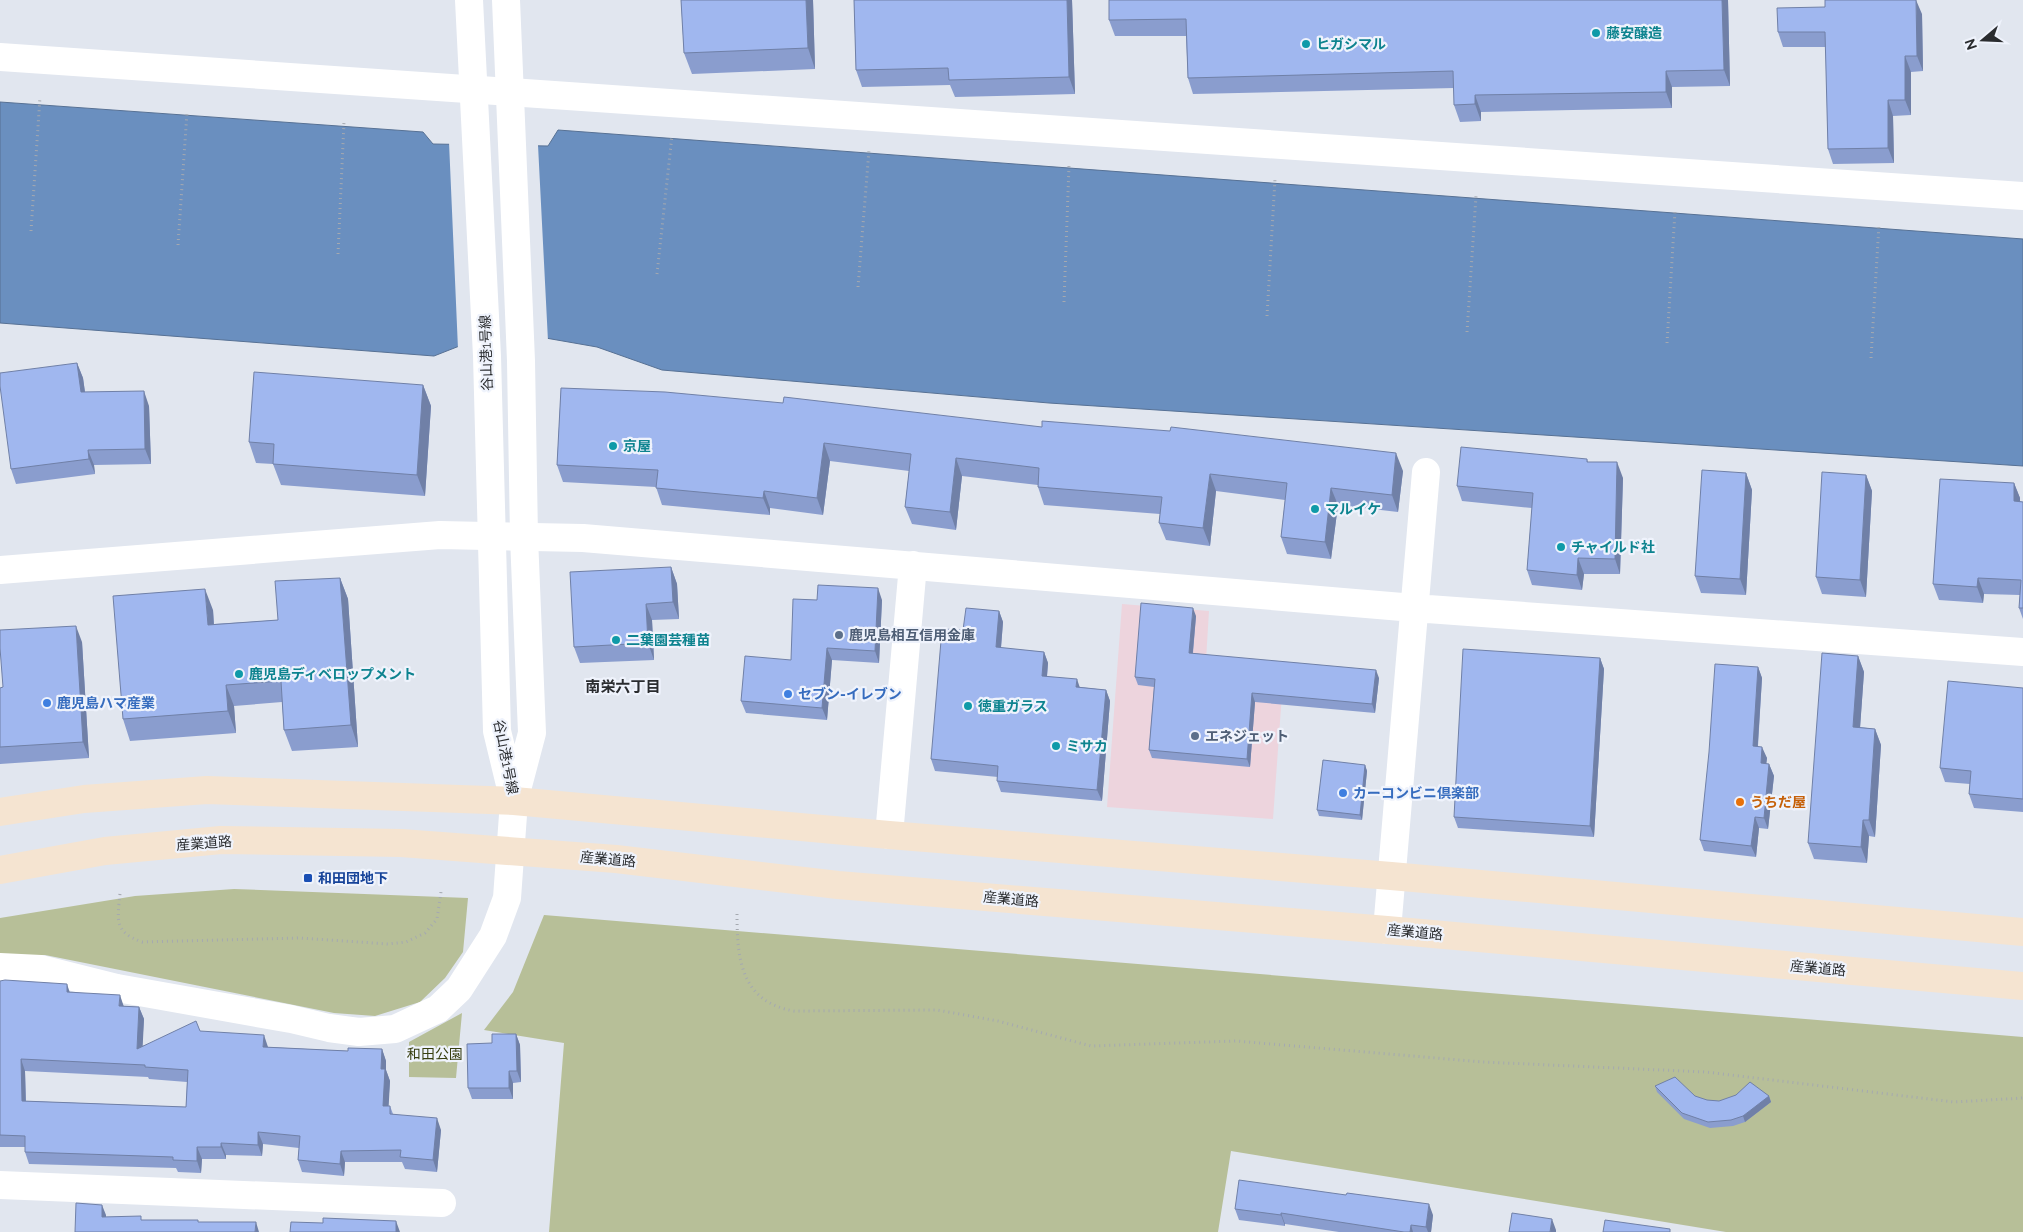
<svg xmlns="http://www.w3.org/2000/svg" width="2023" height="1232" font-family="Raleway,'Noto Sans JP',sans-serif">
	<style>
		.commercial { fill: #edd4dd }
		.green { fill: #b7bf98 }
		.water { fill: #6a8fbf; stroke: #577194 }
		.pier { fill: #e1e6ef }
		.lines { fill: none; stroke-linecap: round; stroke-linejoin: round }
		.path { stroke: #a5a9b0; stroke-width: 3; stroke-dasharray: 1 4; stroke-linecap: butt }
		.minor { stroke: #fff; stroke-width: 28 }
		.tertiary { stroke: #fff; stroke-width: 28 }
		.secondary { stroke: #f5e4d1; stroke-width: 28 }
		.wall { fill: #8a9dce; fill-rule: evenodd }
		.shaded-wall { fill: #7080a7 }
		.building { fill: #a0b7ef; stroke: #7080a7; fill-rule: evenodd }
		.culture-dot { fill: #0f9aa8; stroke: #eff3fc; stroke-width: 2 }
		.service-dot { fill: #5c6f8a; stroke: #eff3fc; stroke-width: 2 }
		.shop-dot { fill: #3f7fe0; stroke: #eff3fc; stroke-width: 2 }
		.food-dot { fill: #e8710a; stroke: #eff3fc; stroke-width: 2 }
		.transit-dot { fill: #1a4fb4; stroke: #eff3fc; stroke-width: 2 }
		.labels { text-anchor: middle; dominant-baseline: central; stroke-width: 4.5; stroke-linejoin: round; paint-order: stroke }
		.culture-label { font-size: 14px; font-weight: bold; fill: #0d838f; stroke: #eff3fc; text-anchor: start }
		.street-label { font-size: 14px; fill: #2a2c2f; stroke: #eff3fc }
		.service-label { font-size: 14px; font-weight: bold; fill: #4e5e75; stroke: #eff3fc; text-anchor: start }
		.shop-label { font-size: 14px; font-weight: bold; fill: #366cbe; stroke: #eff3fc; text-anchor: start }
		.food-label { font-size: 14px; font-weight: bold; fill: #c56008; stroke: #eff3fc; text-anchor: start }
		.transit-label { font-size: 14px; font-weight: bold; fill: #164399; stroke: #eff3fc; text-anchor: start }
		.park-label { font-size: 14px; fill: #383f10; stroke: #eff3fc }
		.neighbourhood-label { font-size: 15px; font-weight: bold; fill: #2a2c2f; stroke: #eff3fc }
	</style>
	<rect width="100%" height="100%" fill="#e1e6ef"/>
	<path class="commercial" d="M 1122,604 L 1209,611 L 1206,660 L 1284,666 L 1273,819 L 1107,807 Z"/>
	<path class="green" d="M 234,889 L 468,898 L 463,952 L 445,978 L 420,1002 L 375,1016 L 334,1013 L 45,955 L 0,955 L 0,918 L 135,896 Z
		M 544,915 L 2023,1037 L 2023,1232 L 1726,1232 L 1231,1151 L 1218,1232 L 549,1232 L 564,1043 L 484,1030 L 513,992 Z
		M 462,1013 L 456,1078 L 409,1077 L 409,1042 Z"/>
	<path class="water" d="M 0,102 L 423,132 L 433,144 L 548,146 L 558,130 L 2023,239 L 2023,466 L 1049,403 L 662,370 L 597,347 L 500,330 L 434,356 L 0,323 Z"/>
	<path class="pier" d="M 449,142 L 538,145 L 548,341 L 500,332 L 458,349 Z"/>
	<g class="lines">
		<path class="path" d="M 31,231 L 40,97
			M 178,245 L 187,112
			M 338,254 L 344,122
			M 657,274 L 672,135
			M 858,287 L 869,150
			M 1064,302 L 1069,166
			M 1267,316 L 1275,179
			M 1467,332 L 1476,196
			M 1667,343 L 1675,211
			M 1871,358 L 1879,224
			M 120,894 C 117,922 115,932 142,942 L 300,938 L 388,944 L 406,942 L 425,933 L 437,919 L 441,892
			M 737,914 C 737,959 741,1002 794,1011 L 937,1010 L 998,1021 L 1091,1046 L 1236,1041 L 1483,1062 L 1706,1072 L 1954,1102 L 2023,1098"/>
		<path class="minor" d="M 0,57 L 2023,196
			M 0,570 L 440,535 L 583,538 L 1414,608 L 2023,652
			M 889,835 L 913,565
			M 1387,930 L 1426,472
			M 0,967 L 41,969 L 117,988 L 291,1019 L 329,1028 L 359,1032 L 395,1029 L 438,1009 L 459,989 L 493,936 L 507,898 L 514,801
			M 0,1185 L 442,1203"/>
		<path class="tertiary" d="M 469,0 L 487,356 L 497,731 L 513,797
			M 506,0 L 521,361 L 524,537 L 532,733 L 514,801"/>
		<path class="secondary" d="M 0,812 L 84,799 L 207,790 L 514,801 L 889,835 L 1391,876 L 2023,932
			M 0,870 L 105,851 L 221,840 L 401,843 L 616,859 L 838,885 L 1387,930 L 2023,986"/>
	</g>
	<path class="wall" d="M 681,0 L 813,0 L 815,69 L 692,74 L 684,53 Z
		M 854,0 L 1072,0 L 1075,94 L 955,97 L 950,85 L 862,87 L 856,70 Z
		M 1728,0 L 1730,86 L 1672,87 L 1672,108 L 1481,112 L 1481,121 L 1460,122 L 1454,105 L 1454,88 L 1193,94 L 1188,78 L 1186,36 L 1115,36 L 1109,20 Z
		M 1922,14 L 1923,71 L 1911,72 L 1911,115 L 1893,116 L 1894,163 L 1833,164 L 1828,149 L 1826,47 L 1783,47 L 1778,32 Z
		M 77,363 L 83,378 L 85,392 L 149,406 L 151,464 L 94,465 L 95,474 L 16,484 L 11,469 Z
		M 423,385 L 431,406 L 425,496 L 281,485 L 273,464 L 256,463 L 249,442 Z
		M 561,388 L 1403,471 L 1398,512 L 1338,505 L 1331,559 L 1287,554 L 1281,537 L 1285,500 L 1216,491 L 1210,546 L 1166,540 L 1159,523 L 1160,514 L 1044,505 L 1038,487 L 1038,485 L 962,476 L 956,530 L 912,524 L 905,507 L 909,471 L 830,461 L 823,515 L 770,508 L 770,515 L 662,505 L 656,487 L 563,482 L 557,465 Z
		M 1587,459 L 1588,462 L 1623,478 L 1620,574 L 1584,574 L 1582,590 L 1532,585 L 1527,570 L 1532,508 L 1462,501 L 1457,486 Z
		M 1746,473 L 1752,490 L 1746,595 L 1701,593 L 1695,576 Z
		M 1866,475 L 1872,491 L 1866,597 L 1822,594 L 1816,577 Z
		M 2014,483 L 2020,498 L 2020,501 L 2023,502 L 2023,619 L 2019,608 L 2020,595 L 1984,594 L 1983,603 L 1939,600 L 1933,584 Z
		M 671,567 L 677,584 L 679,619 L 652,620 L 654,660 L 580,663 L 574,647 Z
		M 340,578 L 348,599 L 358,747 L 292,751 L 284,730 L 282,702 L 234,706 L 236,733 L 130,741 L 123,719 L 213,610 L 214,624 L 278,620 Z
		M 817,600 L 882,600 L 879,663 L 832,660 L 827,720 L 746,713 L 741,701 L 791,660 Z
		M 999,611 L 1003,622 L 1001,648 L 1044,652 L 1048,663 L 1047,677 L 1080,687 L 1106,690 L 1110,701 L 1102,801 L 1001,792 L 997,781 L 998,777 L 935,771 L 931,759 L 963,630 Z
		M 1196,616 L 1193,653 L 1379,678 L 1375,713 L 1255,702 L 1250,767 L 1152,758 L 1149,750 L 1154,687 L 1138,685 L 1135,677 Z
		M 82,642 L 89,758 L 0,764 L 0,688 L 3,687 Z
		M 1858,656 L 1864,672 L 1860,727 L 1875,729 L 1881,745 L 1875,837 L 1869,836 L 1867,863 L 1814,859 L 1808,843 Z
		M 1600,658 L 1604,669 L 1594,837 L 1458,828 L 1454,817 Z
		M 1758,667 L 1762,678 L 1758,746 L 1767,758 L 1766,764 L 1769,764 L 1774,776 L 1768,829 L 1759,828 L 1756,857 L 1704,851 L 1700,840 Z
		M 2023,688 L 2023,812 L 1974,808 L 1969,794 L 1970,784 L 1945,782 L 1940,768 Z
		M 1365,765 L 1367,771 L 1362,820 L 1319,816 L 1317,810 Z
		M 0,981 L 70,992 L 124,1006 L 139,1007 L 144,1019 L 142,1046 L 200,1031 L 268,1047 L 348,1051 L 382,1049 L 386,1061 L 386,1070 L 390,1081 L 388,1106 L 390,1106 L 393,1114 L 441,1130 L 437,1172 L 405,1169 L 402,1162 L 345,1162 L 344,1176 L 302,1172 L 298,1160 L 299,1148 L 263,1144 L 262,1156 L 226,1155 L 226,1159 L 202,1159 L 201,1173 L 178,1172 L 176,1168 L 29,1164 L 25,1152 L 25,1147 L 0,1147 ZM 25,1071 L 148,1077 L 149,1079 L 187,1082 L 186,1107 L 26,1101 Z
		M 516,1034 L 520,1045 L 521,1082 L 513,1083 L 513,1099 L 472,1099 L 468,1088 L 492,1043 Z
		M 1655,1086 L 1707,1100 L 1719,1101 L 1769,1096 L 1771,1102 L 1745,1122 L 1733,1126 L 1710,1128 L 1684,1119 L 1657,1092 Z
		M 1235,1209 L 1433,1215 L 1431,1232 L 1339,1232 L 1285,1224 L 1285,1226 L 1239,1220 Z"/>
	<path class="shaded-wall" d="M 806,0 L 813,0 L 815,69 L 808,48 Z
		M 1067,0 L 1072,0 L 1075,94 L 1069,77 Z
		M 1722,0 L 1728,0 L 1730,86 L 1724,70 Z
		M 1916,0 L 1922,14 L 1923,71 L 1917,56 Z
		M 1905,56 L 1911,72 L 1911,115 L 1905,100 Z
		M 1666,71 L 1672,87 L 1672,108 L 1666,92 Z
		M 1475,95 L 1481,112 L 1481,121 L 1475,104 Z
		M 1888,100 L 1893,116 L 1894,163 L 1888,148 Z
		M 77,363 L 83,378 L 87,407 L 81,392 Z
		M 423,385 L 431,406 L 425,496 L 417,475 Z
		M 144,391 L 149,406 L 151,464 L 145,449 Z
		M 824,443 L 830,461 L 823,515 L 817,498 Z
		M 88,450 L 94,465 L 95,474 L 89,459 Z
		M 1396,453 L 1403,471 L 1398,512 L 1392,495 Z
		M 956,458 L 962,476 L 956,530 L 950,512 Z
		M 1617,462 L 1623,478 L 1620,574 L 1615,559 Z
		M 1746,473 L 1752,490 L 1746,595 L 1740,579 Z
		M 1210,474 L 1216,491 L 1210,546 L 1203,528 Z
		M 1866,475 L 1872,491 L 1866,597 L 1860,580 Z
		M 2014,483 L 2020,498 L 2020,516 L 2014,501 Z
		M 1331,488 L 1338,505 L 1331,559 L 1325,542 Z
		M 764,491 L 770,508 L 770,515 L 763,498 Z
		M 1578,558 L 1584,574 L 1582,590 L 1577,575 Z
		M 671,567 L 677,584 L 679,619 L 673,602 Z
		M 340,578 L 348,599 L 358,747 L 351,725 Z
		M 1978,578 L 1984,594 L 1983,603 L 1977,587 Z
		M 878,588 L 882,600 L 879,663 L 875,651 Z
		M 205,589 L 213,610 L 215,646 L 208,625 Z
		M 646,604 L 652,620 L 654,660 L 648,643 Z
		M 1193,608 L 1196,616 L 1192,661 L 1189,653 Z
		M 999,611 L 1003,622 L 1000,659 L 996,647 Z
		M 76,626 L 82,642 L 89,758 L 83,742 Z
		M 827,648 L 832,660 L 827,720 L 822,708 Z
		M 1044,652 L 1048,663 L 1046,687 L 1042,676 Z
		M 1858,656 L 1864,672 L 1859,743 L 1853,727 Z
		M 1600,658 L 1604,669 L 1594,837 L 1590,826 Z
		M 1758,667 L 1762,678 L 1757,757 L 1753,746 Z
		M 1376,670 L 1379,678 L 1375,713 L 1372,704 Z
		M 1077,679 L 1081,691 L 1076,687 Z
		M 226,685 L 234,706 L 236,733 L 228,711 Z
		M 1106,690 L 1110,701 L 1102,801 L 1097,790 Z
		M 1252,693 L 1255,702 L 1250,767 L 1247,759 Z
		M 1875,729 L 1881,745 L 1875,837 L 1869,820 Z
		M 1762,747 L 1767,758 L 1765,775 L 1761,763 Z
		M 1769,764 L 1774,776 L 1768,829 L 1764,818 Z
		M 1365,765 L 1367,771 L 1362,820 L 1360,815 Z
		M 1755,817 L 1759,828 L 1756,857 L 1751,846 Z
		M 1863,820 L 1869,836 L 1867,863 L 1861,847 Z
		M 67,984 L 71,996 L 67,992 Z
		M 120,995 L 124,1007 L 119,1006 Z
		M 139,1007 L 144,1019 L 142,1060 L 137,1049 Z
		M 516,1034 L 520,1045 L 521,1082 L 517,1071 Z
		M 264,1035 L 268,1047 L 268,1059 L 263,1047 Z
		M 382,1049 L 386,1061 L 386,1070 L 390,1081 L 388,1118 L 383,1106 L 381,1069 Z
		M 21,1059 L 25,1071 L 26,1112 L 22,1101 Z
		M 509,1071 L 513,1083 L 513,1099 L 509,1088 Z
		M 1769,1096 L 1771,1102 L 1745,1122 L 1743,1116 Z
		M 437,1118 L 441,1130 L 437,1172 L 433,1160 Z
		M 258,1132 L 263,1144 L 262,1156 L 258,1145 Z
		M 221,1143 L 226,1155 L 226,1159 L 221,1147 Z
		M 197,1147 L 202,1159 L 201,1173 L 197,1161 Z
		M 341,1151 L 345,1162 L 344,1176 L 340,1164 Z
		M 1429,1204 L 1433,1215 L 1431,1232 L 1428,1232 L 1426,1227 Z
		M 102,1205 L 106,1215 L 106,1227 L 102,1217 Z
		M 1281,1213 L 1285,1224 L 1285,1226 L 1281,1215 Z
		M 1552,1219 L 1556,1230 L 1556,1232 L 1550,1232 Z
		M 396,1221 L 400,1232 L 396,1232 Z
		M 256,1222 L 259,1232 L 255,1232 Z
		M 1411,1225 L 1413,1232 L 1410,1232 Z"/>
	<path class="building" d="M 681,0 L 806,0 L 808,48 L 684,53 Z
		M 854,0 L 1067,0 L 1069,77 L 949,80 L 948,68 L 856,70 Z
		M 1109,0 L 1722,0 L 1724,70 L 1666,71 L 1666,92 L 1475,95 L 1475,104 L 1454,105 L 1453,71 L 1188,78 L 1186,19 L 1109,20 Z
		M 1825,0 L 1916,0 L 1917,56 L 1905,56 L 1905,100 L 1888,100 L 1888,148 L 1828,149 L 1825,32 L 1778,32 L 1777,8 L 1825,7 Z
		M 77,363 L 81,392 L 144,391 L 145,449 L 88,450 L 89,459 L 11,469 L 0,386 L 0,373 Z
		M 254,372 L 423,385 L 417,475 L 273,464 L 274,444 L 249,442 Z
		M 561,388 L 665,392 L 783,403 L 784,397 L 1042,427 L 1042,421 L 1170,431 L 1171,427 L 1396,453 L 1392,495 L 1331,488 L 1325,542 L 1281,537 L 1287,483 L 1210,474 L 1203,528 L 1159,523 L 1162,497 L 1038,487 L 1039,468 L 956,458 L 950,512 L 905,507 L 911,454 L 824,443 L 817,498 L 764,491 L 763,498 L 656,488 L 658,470 L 557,465 Z
		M 1461,447 L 1587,459 L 1587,462 L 1617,462 L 1615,559 L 1578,558 L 1577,575 L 1527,570 L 1533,493 L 1457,486 Z
		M 1702,470 L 1746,473 L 1740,579 L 1695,576 Z
		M 1822,472 L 1866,475 L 1860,580 L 1816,577 Z
		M 1940,479 L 2014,483 L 2014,501 L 2023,502 L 2023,608 L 2019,608 L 2021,580 L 1978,578 L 1977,587 L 1933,584 Z
		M 671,567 L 673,602 L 646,604 L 648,643 L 574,647 L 570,572 Z
		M 340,578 L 351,725 L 284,730 L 281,681 L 226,685 L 228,711 L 123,719 L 113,596 L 205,589 L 208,625 L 278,620 L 275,581 Z
		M 818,585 L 878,588 L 875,651 L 827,648 L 822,708 L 741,701 L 745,656 L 791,660 L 793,599 L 817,600 Z
		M 1141,603 L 1193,608 L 1189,653 L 1376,670 L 1372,704 L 1252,693 L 1247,759 L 1149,750 L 1155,679 L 1135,677 Z
		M 966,608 L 999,611 L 996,647 L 1044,652 L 1042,676 L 1077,679 L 1076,687 L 1106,690 L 1097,790 L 997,781 L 998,766 L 931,759 L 942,629 L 963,630 Z
		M 76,626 L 83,742 L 0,747 L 0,688 L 3,687 L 0,648 L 0,630 Z
		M 1463,649 L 1600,658 L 1590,826 L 1454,817 Z
		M 1822,653 L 1858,656 L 1853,727 L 1875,729 L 1869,820 L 1863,820 L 1861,847 L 1808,843 Z
		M 1715,664 L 1758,667 L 1753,746 L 1762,747 L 1761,763 L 1769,764 L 1764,818 L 1755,817 L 1751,846 L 1700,840 L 1709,752 Z
		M 1948,681 L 2023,688 L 2023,799 L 1969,794 L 1971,771 L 1940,768 Z
		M 1323,760 L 1365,765 L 1360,815 L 1317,810 Z
		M 5,980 L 67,984 L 67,992 L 120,995 L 119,1006 L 139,1007 L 137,1049 L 196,1021 L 200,1031 L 264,1035 L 263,1047 L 348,1051 L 348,1048 L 382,1049 L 381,1069 L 385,1069 L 383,1106 L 390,1106 L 390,1114 L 437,1118 L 433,1160 L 400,1157 L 401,1150 L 341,1151 L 340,1164 L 298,1160 L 300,1136 L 258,1132 L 258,1145 L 221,1143 L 221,1147 L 197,1147 L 197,1161 L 173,1160 L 173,1157 L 25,1152 L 25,1136 L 0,1135 L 0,981 ZM 21,1059 L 145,1065 L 145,1067 L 188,1070 L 186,1107 L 22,1101 Z
		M 492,1034 L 516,1034 L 517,1071 L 509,1071 L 509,1088 L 468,1088 L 467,1044 L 492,1043 Z
		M 1675,1077 L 1695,1096 L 1707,1100 L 1719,1101 L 1736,1095 L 1750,1082 L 1769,1096 L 1743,1116 L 1731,1120 L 1708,1122 L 1682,1113 L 1655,1086 Z
		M 1239,1180 L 1346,1195 L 1347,1193 L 1429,1204 L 1426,1227 L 1411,1225 L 1410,1232 L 1404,1232 L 1281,1213 L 1281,1215 L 1235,1209 Z
		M 76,1203 L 102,1205 L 102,1217 L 141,1216 L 141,1220 L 198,1220 L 198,1222 L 256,1222 L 255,1232 L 75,1232 Z
		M 1512,1213 L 1552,1219 L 1550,1232 L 1509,1232 Z
		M 323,1218 L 396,1221 L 396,1232 L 290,1232 L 291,1222 L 323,1223 Z
		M 1605,1220 L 1670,1229 L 1670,1232 L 1603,1232 Z"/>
	<g class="culture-dot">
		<circle cx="1596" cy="33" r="5"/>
		<circle cx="1306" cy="44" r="5"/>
		<circle cx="613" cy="446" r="5"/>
		<circle cx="1315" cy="509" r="5"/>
		<circle cx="1561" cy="547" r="5"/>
		<circle cx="616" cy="640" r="5"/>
		<circle cx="239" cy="674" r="5"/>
		<circle cx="968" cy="706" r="5"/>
		<circle cx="1056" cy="746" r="5"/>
	</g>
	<g class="service-dot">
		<circle cx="839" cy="635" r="5"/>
		<circle cx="1195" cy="736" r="5"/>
	</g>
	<g class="shop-dot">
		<circle cx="788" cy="694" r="5"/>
		<circle cx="47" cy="703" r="5"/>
		<circle cx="1343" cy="793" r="5"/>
	</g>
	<circle class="food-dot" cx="1740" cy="802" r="5"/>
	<rect class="transit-dot" x="303" y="873" width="10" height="10" rx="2.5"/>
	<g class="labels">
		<g class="culture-label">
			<text x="1606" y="33">藤安醸造</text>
			<text x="1316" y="44">ヒガシマル</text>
			<text x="623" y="446">京屋</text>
			<text x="1325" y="509">マルイケ</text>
			<text x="1571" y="547">チャイルド社</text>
			<text x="626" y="640">二葉園芸種苗</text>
			<text x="249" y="674">鹿児島ディベロップメント</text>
			<text x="978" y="706">徳重ガラス</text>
			<text x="1066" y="746">ミサカ</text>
		</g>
		<g class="street-label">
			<text transform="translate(486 353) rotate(-92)">谷山港1号線</text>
			<text transform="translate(506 757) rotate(79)">谷山港1号線</text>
			<text transform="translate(204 843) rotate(-4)">産業道路</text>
			<text transform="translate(608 859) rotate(5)">産業道路</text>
			<text transform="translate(1011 899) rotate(5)">産業道路</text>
			<text transform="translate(1415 932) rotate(5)">産業道路</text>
			<text transform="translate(1818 968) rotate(5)">産業道路</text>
		</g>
		<g class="service-label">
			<text x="849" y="635">鹿児島相互信用金庫</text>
			<text x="1205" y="736">エネジェット</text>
		</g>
		<g class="shop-label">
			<text x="798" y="694">セブン-イレブン</text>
			<text x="57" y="703">鹿児島ハマ産業</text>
			<text x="1353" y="793">カーコンビニ倶楽部</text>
		</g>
		<g class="food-label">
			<text x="1750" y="802">うちだ屋</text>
		</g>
		<g class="transit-label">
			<text x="318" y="878">和田団地下</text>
		</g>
		<g class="park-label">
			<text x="435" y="1054">和田公園</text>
		</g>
		<g class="neighbourhood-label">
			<text x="623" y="687">南栄六丁目</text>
		</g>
	</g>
	<g transform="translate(1983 40) rotate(251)" stroke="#eff3fc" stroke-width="4" paint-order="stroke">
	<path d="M0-4L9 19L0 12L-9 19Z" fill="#2a2c2f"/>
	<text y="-8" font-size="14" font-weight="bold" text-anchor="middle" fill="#2a2c2f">N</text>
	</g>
</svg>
